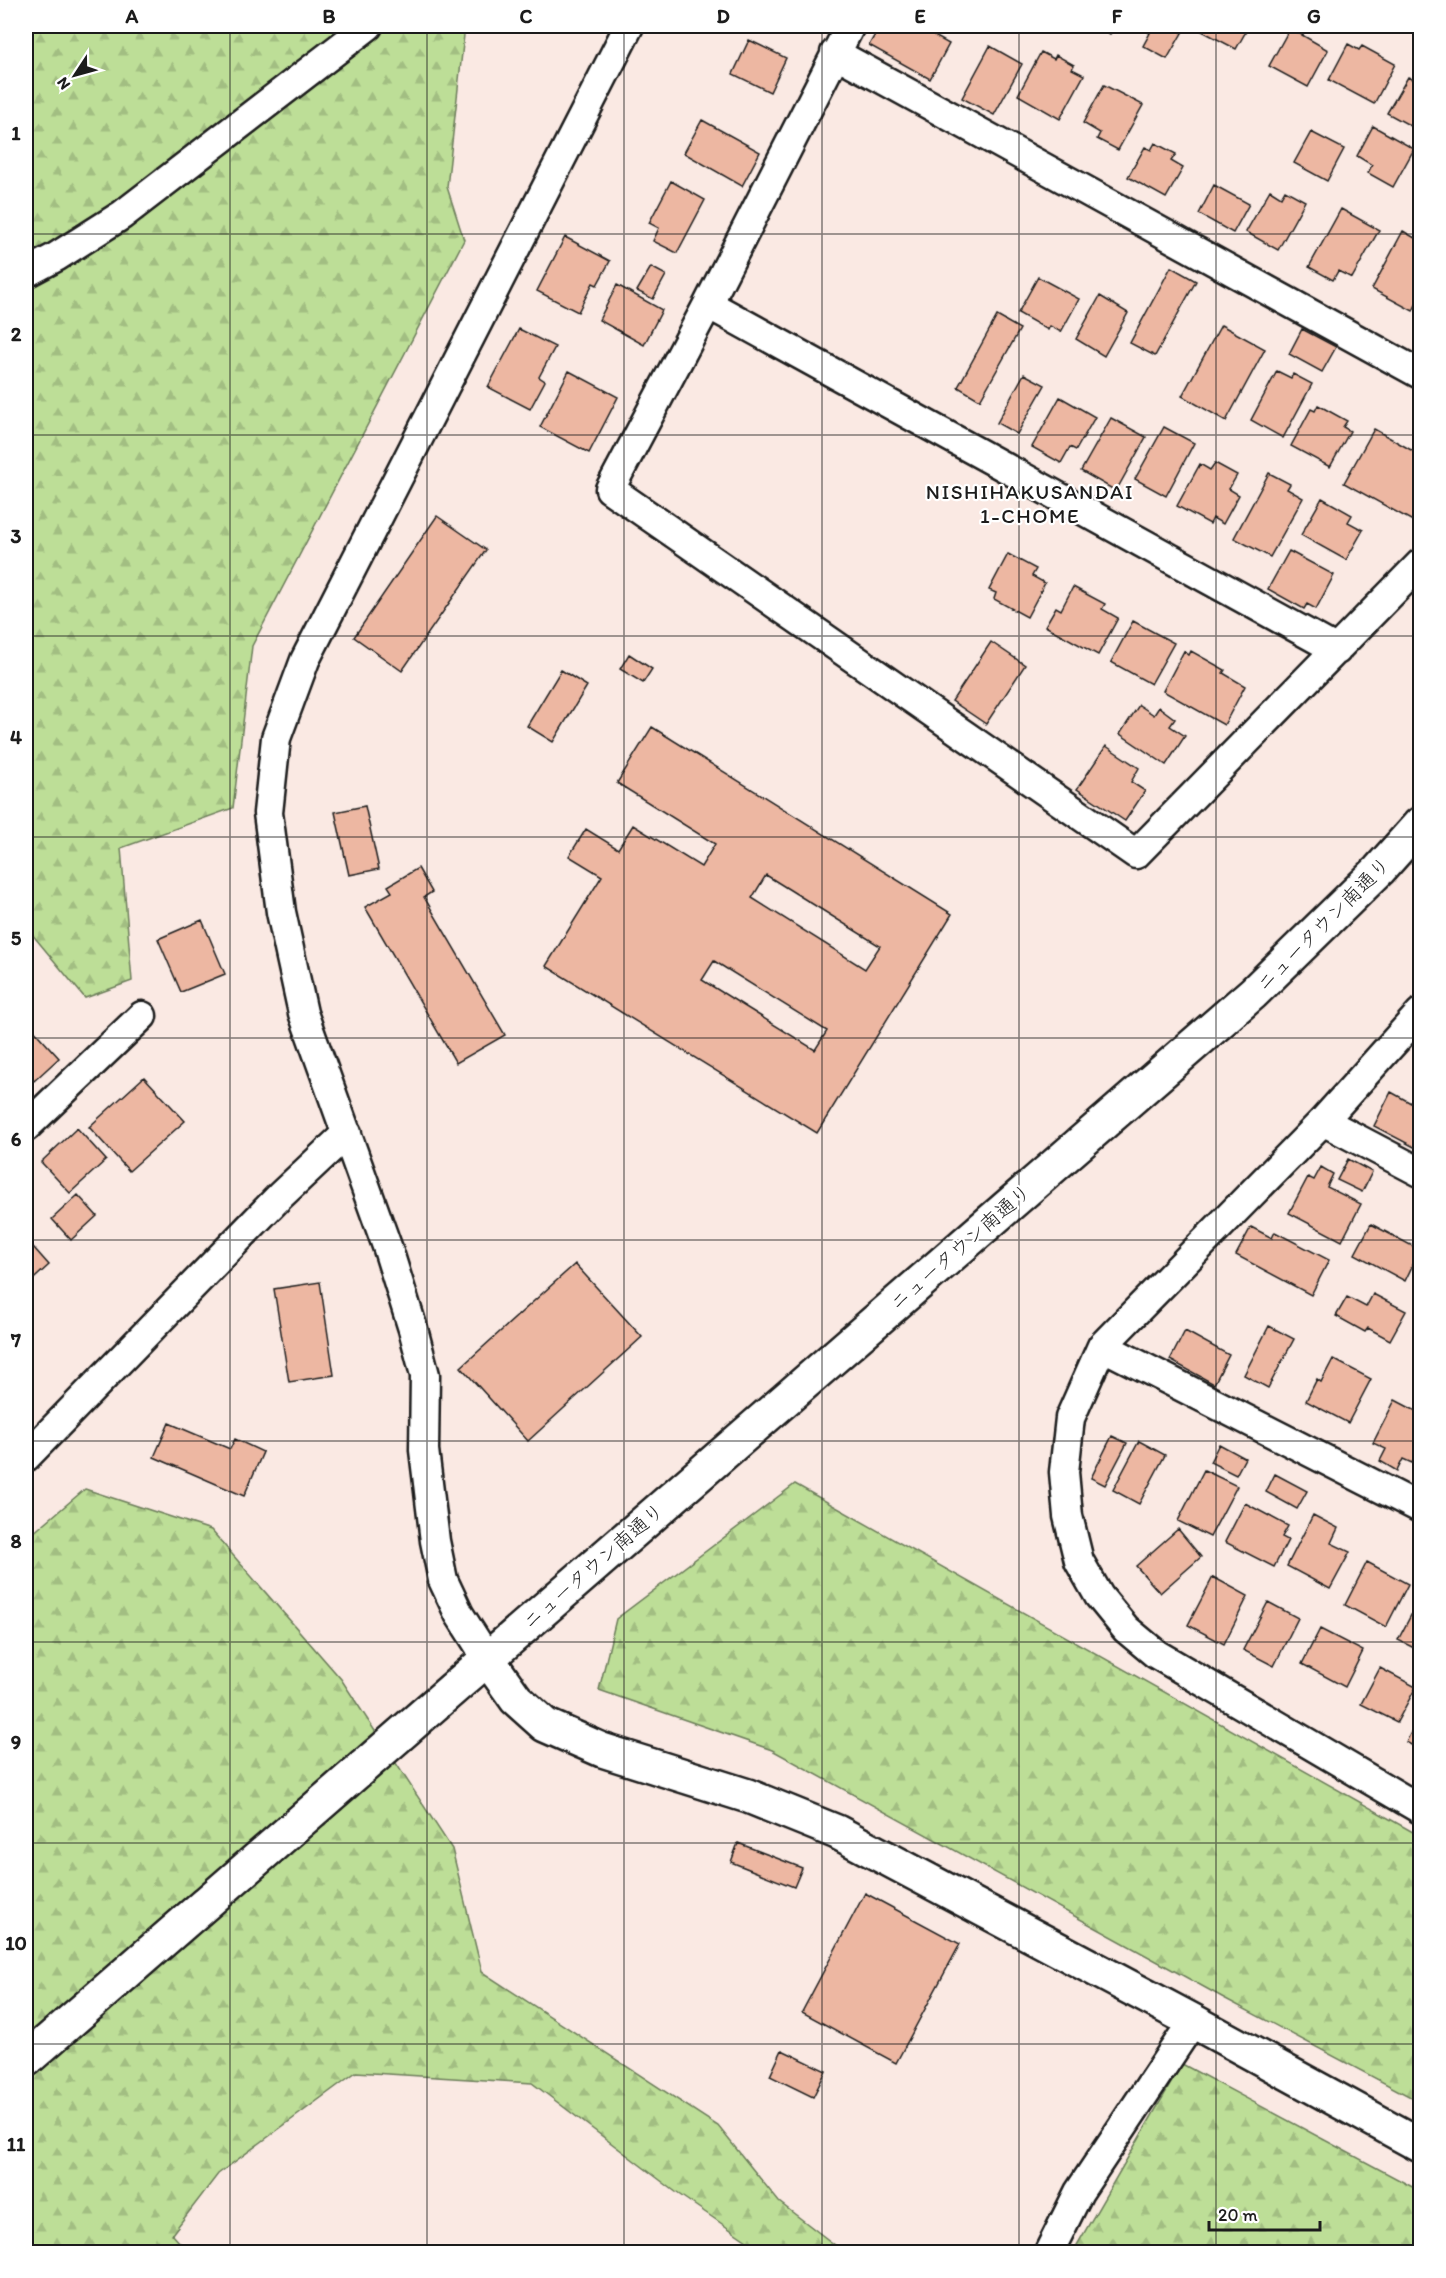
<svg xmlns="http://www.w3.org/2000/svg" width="1446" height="2278" font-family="Itim,'Klee One',sans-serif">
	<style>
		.forest { fill: url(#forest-firs); stroke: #6c7d5a; stroke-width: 1.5 }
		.building { fill: #edb7a2; stroke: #1c1c1c; stroke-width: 1.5; fill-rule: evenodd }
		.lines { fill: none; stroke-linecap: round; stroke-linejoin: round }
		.minor-casing { stroke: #1c1c1c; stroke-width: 33 }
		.tertiary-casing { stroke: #1c1c1c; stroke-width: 38 }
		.minor { stroke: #fff; stroke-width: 28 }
		.tertiary { stroke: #fff; stroke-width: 33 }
		.grid { fill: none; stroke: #1c1c1c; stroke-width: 1.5; stroke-opacity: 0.55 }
		.labels { text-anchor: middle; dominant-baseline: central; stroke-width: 4.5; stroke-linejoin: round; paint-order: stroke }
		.street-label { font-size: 20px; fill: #1c1c1c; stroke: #fff }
		.neighbourhood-label { font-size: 21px; letter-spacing: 1.5px; fill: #1c1c1c; stroke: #fff }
		.neatline { fill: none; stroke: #1c1c1c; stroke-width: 2 }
		.grid-label { font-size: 20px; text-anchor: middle; font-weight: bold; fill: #1c1c1c }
	</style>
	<defs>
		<pattern id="forest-firs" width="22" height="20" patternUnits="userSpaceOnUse" patternTransform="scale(1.5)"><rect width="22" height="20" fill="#bdde97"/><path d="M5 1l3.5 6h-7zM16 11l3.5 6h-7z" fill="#a2be82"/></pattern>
	</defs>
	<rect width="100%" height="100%" fill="#fae9e3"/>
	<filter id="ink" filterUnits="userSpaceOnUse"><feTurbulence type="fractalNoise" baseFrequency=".0167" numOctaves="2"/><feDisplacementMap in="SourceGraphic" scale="12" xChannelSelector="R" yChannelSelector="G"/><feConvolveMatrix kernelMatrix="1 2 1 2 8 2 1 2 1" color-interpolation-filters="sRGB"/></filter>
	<g filter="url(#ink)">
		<path class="forest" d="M 26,26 L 465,26 L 447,187 L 464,240 L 252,646 L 233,808 L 121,848 L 132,981 L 85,998 L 26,927 Z
			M 795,1484 L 1420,1836 L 1420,2102 L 1222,1997 L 772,1750 L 599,1690 L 616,1619 Z
			M 85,1489 L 211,1530 L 341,1679 L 452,1849 L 482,1972 L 718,2126 L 779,2202 L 844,2252 L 763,2252 L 677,2193 L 532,2083 L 356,2072 L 218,2174 L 172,2234 L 188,2252 L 26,2252 L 26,1539 Z
			M 1182,2064 L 1420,2191 L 1420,2252 L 1073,2252 Z"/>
		<path class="building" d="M 880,26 L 917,26 L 949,44 L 930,79 L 869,45 Z
			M 1095,26 L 1115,26 L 1110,34 Z
			M 1139,26 L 1186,26 L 1167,59 L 1143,46 L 1150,33 Z
			M 1203,26 L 1249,26 L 1236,49 L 1200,30 Z
			M 1290,28 L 1328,50 L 1308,87 L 1269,66 Z
			M 749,40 L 786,58 L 770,92 L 733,74 Z
			M 1348,44 L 1359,50 L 1362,46 L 1395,64 L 1374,104 L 1329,80 Z
			M 990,46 L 1022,64 L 994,115 L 962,98 Z
			M 1041,52 L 1054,59 L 1056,55 L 1074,65 L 1072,69 L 1084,75 L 1060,119 L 1018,95 Z
			M 1408,77 L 1420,83 L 1420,131 L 1387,113 Z
			M 1104,85 L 1143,105 L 1118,150 L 1097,139 L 1100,133 L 1083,123 Z
			M 702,120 L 760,152 L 742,186 L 684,153 Z
			M 1373,126 L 1414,149 L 1393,187 L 1368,173 L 1372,165 L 1357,156 Z
			M 1311,132 L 1344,149 L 1327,181 L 1294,163 Z
			M 1155,143 L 1176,154 L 1171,161 L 1183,168 L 1166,198 L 1128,177 L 1145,147 L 1151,150 Z
			M 671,181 L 705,200 L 677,253 L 653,241 L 659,228 L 649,223 Z
			M 1214,185 L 1249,204 L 1233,233 L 1199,214 Z
			M 1270,190 L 1281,197 L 1285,190 L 1305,201 L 1278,250 L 1246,232 Z
			M 1341,209 L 1379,230 L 1352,278 L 1338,271 L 1333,280 L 1309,267 Z
			M 1403,231 L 1420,241 L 1420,296 L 1413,311 L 1372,289 Z
			M 565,237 L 610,261 L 597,285 L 593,283 L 578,312 L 537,291 Z
			M 651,267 L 666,275 L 653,299 L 637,291 Z
			M 1171,267 L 1196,281 L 1155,356 L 1130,343 Z
			M 1038,277 L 1079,299 L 1061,332 L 1050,326 L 1048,330 L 1018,313 Z
			M 617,285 L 662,310 L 644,345 L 599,320 Z
			M 1100,296 L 1128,313 L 1104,356 L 1076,339 Z
			M 997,316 L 1020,329 L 980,400 L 958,387 Z
			M 1221,325 L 1265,349 L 1226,421 L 1182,396 Z
			M 519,329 L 555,347 L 539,377 L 545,381 L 530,409 L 488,387 Z
			M 1302,329 L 1336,347 L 1322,372 L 1289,354 Z
			M 569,371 L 618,397 L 589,453 L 540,427 Z
			M 1277,371 L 1291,378 L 1293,374 L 1312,384 L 1283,438 L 1251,420 Z
			M 1024,374 L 1045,385 L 1017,434 L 997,423 Z
			M 1060,397 L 1095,417 L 1076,450 L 1070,447 L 1061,463 L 1032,447 Z
			M 1318,405 L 1347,421 L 1343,427 L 1350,431 L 1330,467 L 1291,446 L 1311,409 L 1315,411 Z
			M 1111,418 L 1146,437 L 1116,491 L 1081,471 Z
			M 1164,427 L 1194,443 L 1166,496 L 1135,479 Z
			M 1374,429 L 1420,455 L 1420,525 L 1344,483 Z
			M 1215,463 L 1237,475 L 1229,489 L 1239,495 L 1223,524 L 1213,518 L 1210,524 L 1177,506 L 1200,464 L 1210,470 Z
			M 1269,473 L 1290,484 L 1287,489 L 1303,498 L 1270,557 L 1234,538 Z
			M 1322,498 L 1352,515 L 1348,522 L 1363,530 L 1346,560 L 1301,535 Z
			M 437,516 L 486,550 L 402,671 L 354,637 Z
			M 1289,551 L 1334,575 L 1316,609 L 1307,604 L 1304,609 L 1268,589 Z
			M 1008,554 L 1036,569 L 1032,576 L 1045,583 L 1027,617 L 994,599 L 996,593 L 989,590 Z
			M 1073,587 L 1105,604 L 1102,609 L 1118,618 L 1098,655 L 1045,626 L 1056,607 L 1061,610 Z
			M 1133,621 L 1174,643 L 1151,684 L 1111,662 Z
			M 991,642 L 1025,665 L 986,724 L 952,701 Z
			M 1184,651 L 1189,655 L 1191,651 L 1225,670 L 1223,673 L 1245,686 L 1224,725 L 1163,691 Z
			M 629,654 L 652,669 L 643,683 L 620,669 Z
			M 561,670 L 587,686 L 553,742 L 527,726 Z
			M 1139,705 L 1154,715 L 1159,707 L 1175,719 L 1170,726 L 1185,736 L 1166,765 L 1120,734 Z
			M 652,727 L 952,914 L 817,1133 L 546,966 L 602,876 L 569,856 L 586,829 L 618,849 L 633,825 L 701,867 L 715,844 L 617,783 ZM 766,875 L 880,946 L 865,969 L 752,898 ZM 714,961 L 827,1031 L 815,1050 L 702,980 Z
			M 1106,746 L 1139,768 L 1131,782 L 1145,791 L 1125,821 L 1077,789 Z
			M 365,806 L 379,869 L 349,875 L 335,812 Z
			M 418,868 L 432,892 L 424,897 L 505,1035 L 456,1063 L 365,907 L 392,892 L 388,886 Z
			M 202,920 L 225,974 L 181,992 L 158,939 Z
			M 29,1025 L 59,1058 L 34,1081 L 26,1071 L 26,1028 Z
			M 144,1077 L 185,1121 L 129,1171 L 89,1127 Z
			M 1391,1092 L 1420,1108 L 1420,1140 L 1416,1148 L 1374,1126 Z
			M 77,1128 L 106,1160 L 70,1193 L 41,1162 Z
			M 1348,1159 L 1372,1172 L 1362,1192 L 1337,1180 Z
			M 1321,1167 L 1333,1174 L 1327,1187 L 1361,1204 L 1342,1241 L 1289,1213 L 1308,1177 L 1314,1180 Z
			M 78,1195 L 97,1216 L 71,1240 L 52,1219 Z
			M 1371,1224 L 1420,1250 L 1405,1281 L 1355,1254 Z
			M 1251,1227 L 1272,1238 L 1275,1232 L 1329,1260 L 1311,1295 L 1236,1255 Z
			M 26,1239 L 49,1265 L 26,1286 Z
			M 575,1264 L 642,1337 L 528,1441 L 461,1367 Z
			M 320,1282 L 334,1375 L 289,1382 L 274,1289 Z
			M 1373,1294 L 1406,1311 L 1390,1340 L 1368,1328 L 1365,1332 L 1336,1316 L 1347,1297 L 1366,1307 Z
			M 1269,1326 L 1294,1339 L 1268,1388 L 1244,1375 Z
			M 1185,1331 L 1229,1355 L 1214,1384 L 1170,1360 Z
			M 1333,1359 L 1371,1379 L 1348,1423 L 1306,1401 L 1317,1379 L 1321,1382 Z
			M 1395,1400 L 1420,1413 L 1420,1447 L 1412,1463 L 1403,1459 L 1397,1471 L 1380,1461 L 1386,1449 L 1373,1443 Z
			M 169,1423 L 230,1449 L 235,1439 L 263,1452 L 244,1496 L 154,1457 Z
			M 1112,1436 L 1127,1443 L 1105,1485 L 1091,1478 Z
			M 1139,1441 L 1165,1455 L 1139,1504 L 1113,1490 Z
			M 1219,1444 L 1245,1458 L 1236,1475 L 1210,1462 Z
			M 1204,1470 L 1237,1486 L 1210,1537 L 1178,1521 Z
			M 1275,1474 L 1307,1491 L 1297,1509 L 1266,1492 Z
			M 1245,1503 L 1288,1526 L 1282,1537 L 1288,1540 L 1274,1567 L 1225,1542 Z
			M 1313,1515 L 1338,1528 L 1331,1543 L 1350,1552 L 1330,1589 L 1287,1566 Z
			M 1178,1529 L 1201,1557 L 1160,1593 L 1136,1566 Z
			M 1367,1562 L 1408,1584 L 1386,1627 L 1345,1605 Z
			M 1213,1577 L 1248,1596 L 1224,1644 L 1188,1625 Z
			M 1419,1600 L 1420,1600 L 1420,1651 L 1398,1640 Z
			M 1268,1602 L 1298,1618 L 1274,1666 L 1243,1650 Z
			M 1320,1629 L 1363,1651 L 1345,1687 L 1302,1664 Z
			M 1380,1668 L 1416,1687 L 1397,1722 L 1361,1704 Z
			M 1420,1715 L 1420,1750 L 1406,1742 Z
			M 738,1843 L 802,1868 L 794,1887 L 731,1862 Z
			M 865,1893 L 960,1944 L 896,2063 L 802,2012 Z
			M 782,2050 L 826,2071 L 813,2097 L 770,2076 Z"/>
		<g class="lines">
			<defs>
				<path id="minor" d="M 850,26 L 708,304 L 610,489 L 1136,854 L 1420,564
					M 835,53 L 1420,374
					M 26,273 L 56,257 L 122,215 L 368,26
					M 708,304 L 1337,650
					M 1420,1013 L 1323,1121 L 1102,1346 L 1070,1418 L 1064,1472 L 1068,1516 L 1079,1561 L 1099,1596 L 1126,1629 L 1156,1654 L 1420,1809
					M 1323,1121 L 1420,1172
					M 26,1127 L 142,1016
					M 1102,1346 L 1420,1508
					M 26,1457 L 280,1196 L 347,1133
					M 487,1658 L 459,1614 L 443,1580 L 435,1541 L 424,1450 L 425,1375 L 413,1329 L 388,1249 L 303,1013 L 281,912 L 268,813 L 276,738 L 305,660 L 629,26
					M 1049,2252 L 1079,2192 L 1193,2021"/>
				<path id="tertiary" d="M 487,1658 L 516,1699 L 545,1725 L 602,1750 L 748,1796 L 837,1832 L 1193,2021 L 1420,2145
					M 26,2060 L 1253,993 L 1379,870 L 1420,824"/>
			</defs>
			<use href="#minor" class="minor-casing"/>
			<use href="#tertiary" class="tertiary-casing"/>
			<use href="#minor" class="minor"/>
			<use href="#tertiary" class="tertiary"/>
		</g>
	</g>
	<path class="grid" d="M 230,26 L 230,2252M 427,26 L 427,2252M 624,26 L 624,2252M 822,26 L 822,2252M 1019,26 L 1019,2252M 1216,26 L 1216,2252M 26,234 L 1420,234M 26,435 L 1420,435M 26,636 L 1420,636M 26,837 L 1420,837M 26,1038 L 1420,1038M 26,1240 L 1420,1240M 26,1441 L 1420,1441M 26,1642 L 1420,1642M 26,1843 L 1420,1843M 26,2044 L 1420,2044"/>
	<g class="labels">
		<g class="street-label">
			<text transform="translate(1323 924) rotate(-45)">ニュータウン南通り</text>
			<text transform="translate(960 1247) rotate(-41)">ニュータウン南通り</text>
			<text transform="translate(593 1566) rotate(-41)">ニュータウン南通り</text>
		</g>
		<g class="neighbourhood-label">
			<text x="1030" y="491">NISHIHAKUSANDAI<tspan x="1030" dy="24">1-CHOME</tspan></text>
		</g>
	</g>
	<rect width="1446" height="2278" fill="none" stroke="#fff" stroke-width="66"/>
	<g transform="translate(75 75) rotate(234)" stroke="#ffffff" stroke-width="4.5" paint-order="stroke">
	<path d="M0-4.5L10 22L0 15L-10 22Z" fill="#1c1c1c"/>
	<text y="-9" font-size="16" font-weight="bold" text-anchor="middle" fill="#1c1c1c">N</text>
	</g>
	<path d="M1209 2221v9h111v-9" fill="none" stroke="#1c1c1c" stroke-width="3"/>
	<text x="1218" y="2221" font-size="18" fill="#1c1c1c" stroke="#ffffff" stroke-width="4.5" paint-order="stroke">20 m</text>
	<rect x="33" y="33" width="1380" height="2212" class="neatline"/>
	<g class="grid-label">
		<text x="132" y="23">A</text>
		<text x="329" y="23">B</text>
		<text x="526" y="23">C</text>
		<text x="723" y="23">D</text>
		<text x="920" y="23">E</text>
		<text x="1117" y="23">F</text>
		<text x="1314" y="23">G</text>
		<text x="16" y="140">1</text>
		<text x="16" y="341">2</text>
		<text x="16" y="543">3</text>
		<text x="16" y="744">4</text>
		<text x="16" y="945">5</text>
		<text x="16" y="1146">6</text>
		<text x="16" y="1347">7</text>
		<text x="16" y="1548">8</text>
		<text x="16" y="1749">9</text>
		<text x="16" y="1950">10</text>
		<text x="16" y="2151">11</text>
	</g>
</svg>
